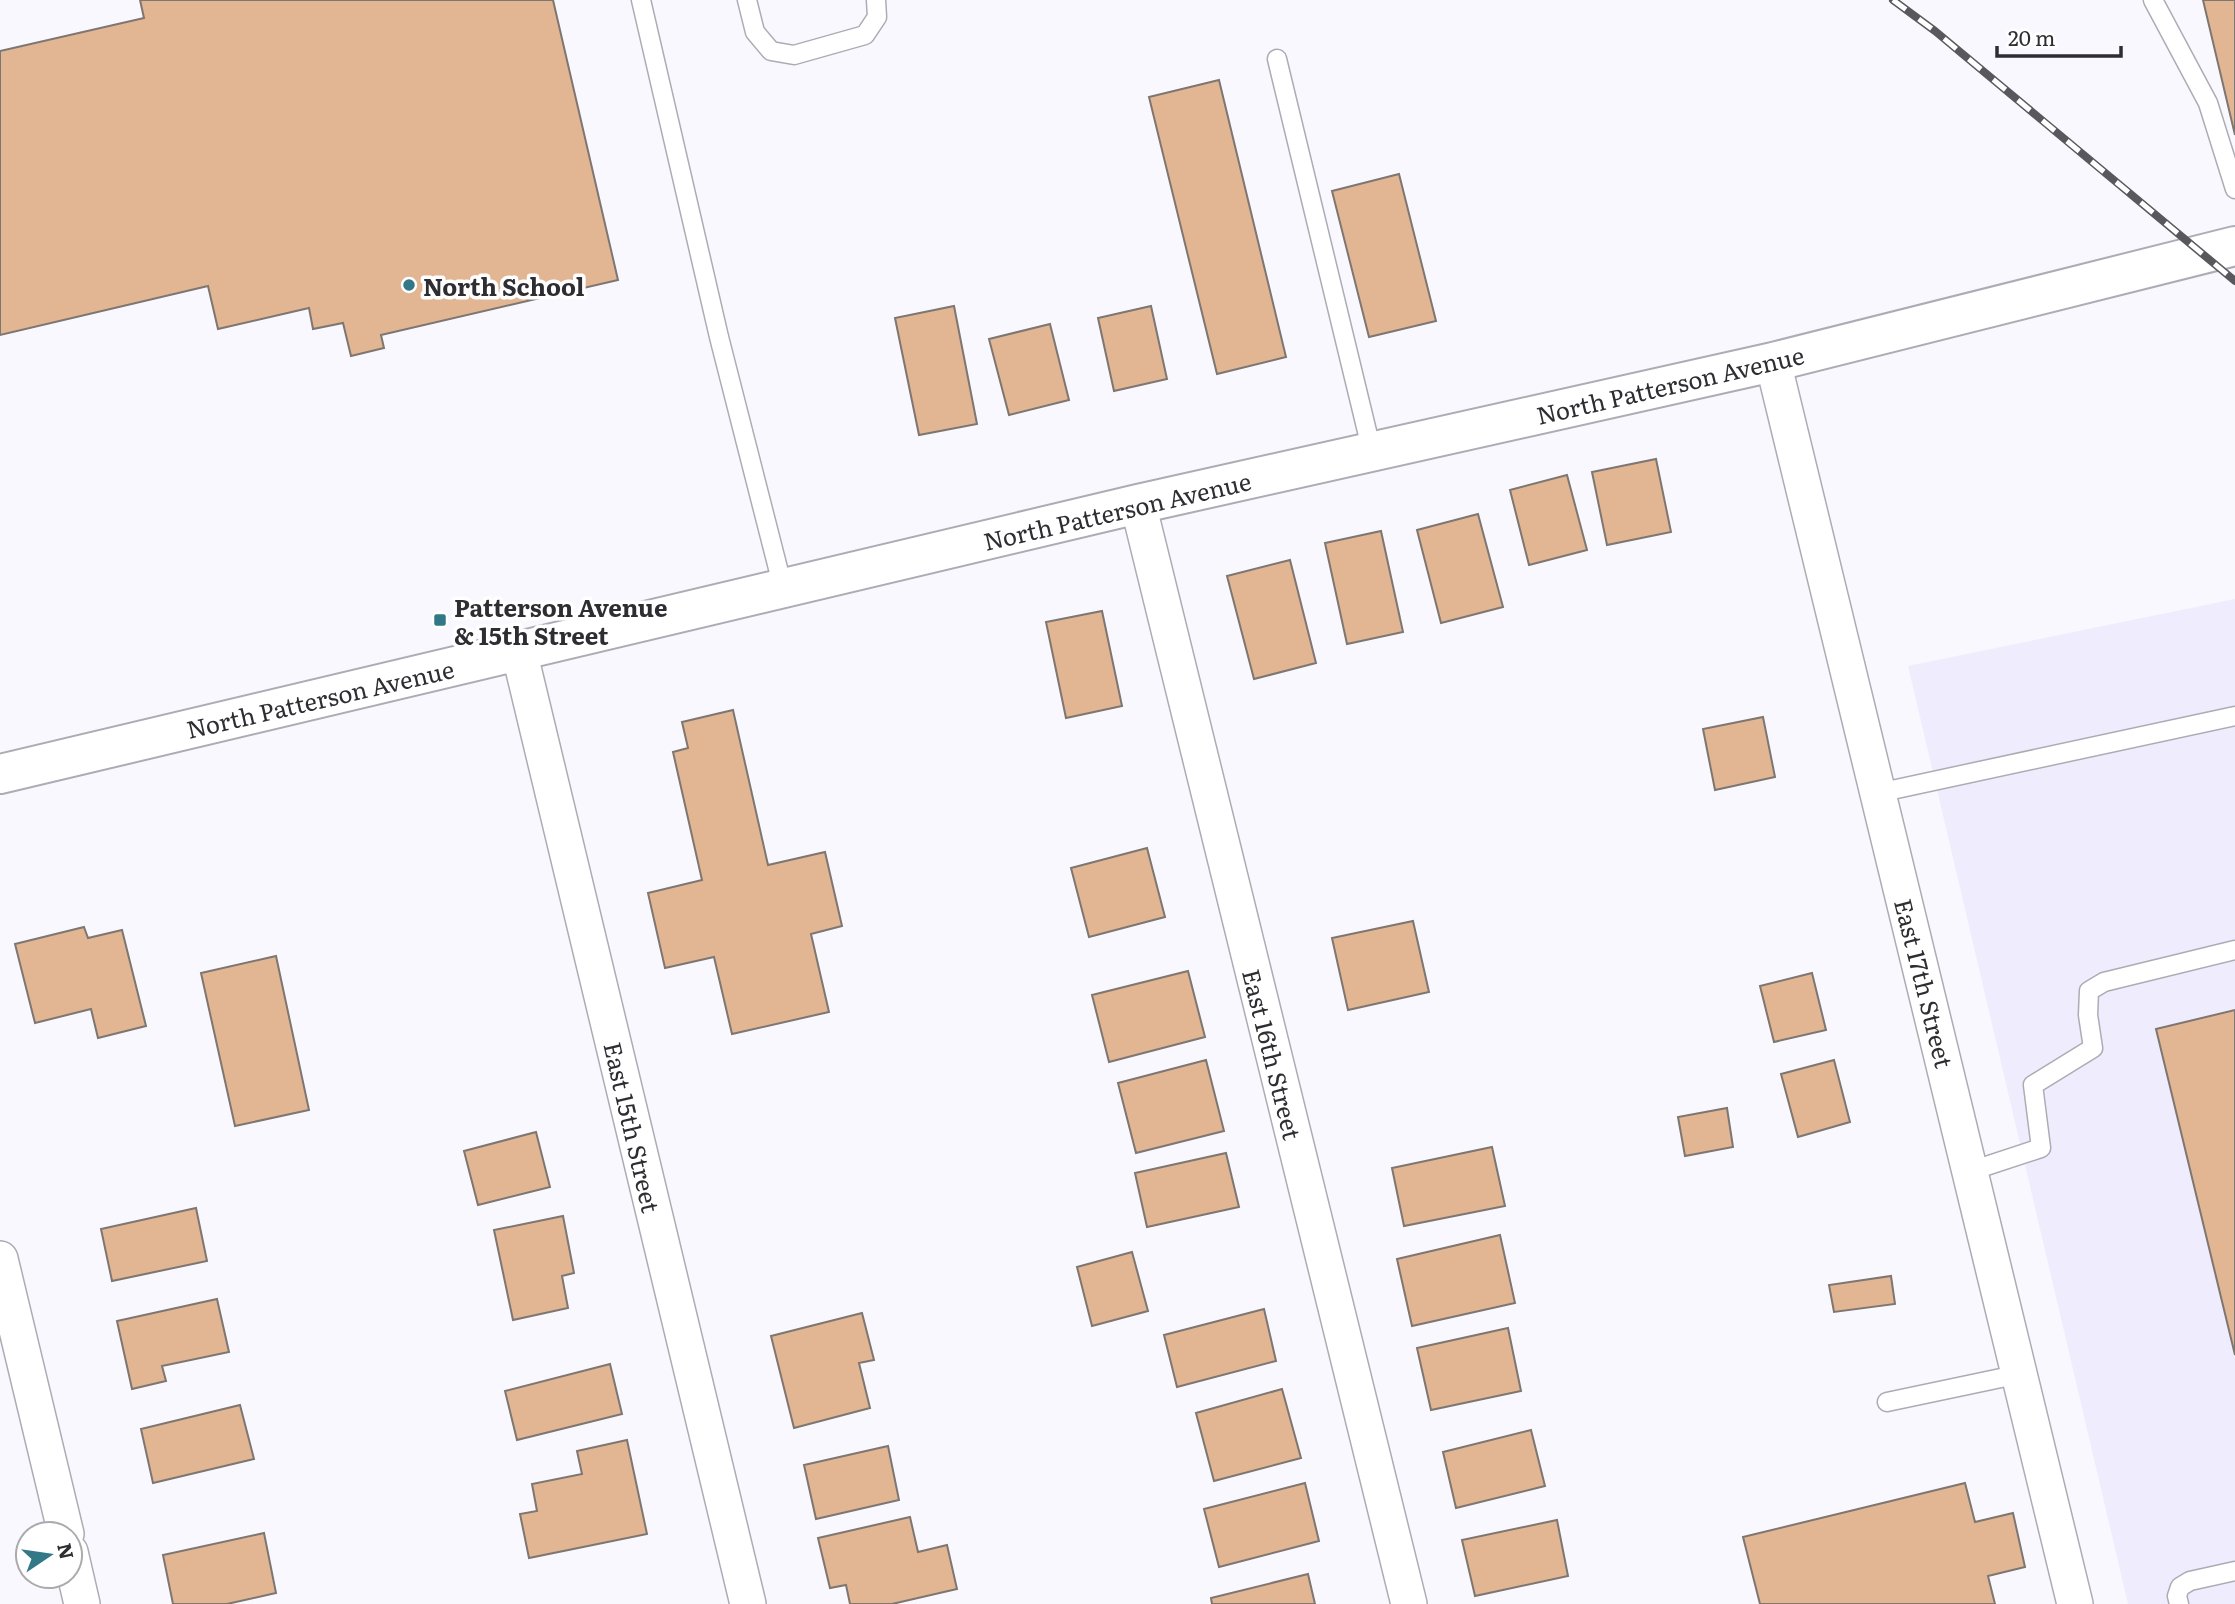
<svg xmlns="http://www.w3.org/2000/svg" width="2235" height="1604" font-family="Literata,serif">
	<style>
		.built { fill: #efecfd }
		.building { fill: #e2b593; stroke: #7d7671; stroke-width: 2 }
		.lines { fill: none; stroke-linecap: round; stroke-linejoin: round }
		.service-casing { stroke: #adacb4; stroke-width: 21 }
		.minor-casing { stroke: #adacb4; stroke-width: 38 }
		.secondary-casing { stroke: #adacb4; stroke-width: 42 }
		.service { stroke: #fff; stroke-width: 18 }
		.minor { stroke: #fff; stroke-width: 35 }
		.secondary { stroke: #fff; stroke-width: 38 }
		.rail-casing { stroke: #59585d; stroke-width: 8 }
		.rail { stroke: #fff; stroke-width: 5; stroke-dasharray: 16; stroke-linecap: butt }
		.poi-dot { fill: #337886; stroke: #fff; stroke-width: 2.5 }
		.labels { text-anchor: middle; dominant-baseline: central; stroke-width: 7; stroke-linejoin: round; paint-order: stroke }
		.poi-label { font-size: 24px; font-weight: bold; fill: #2e2d31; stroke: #fff; text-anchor: start }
		.street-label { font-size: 24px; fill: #2e2d31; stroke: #fff }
	</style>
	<rect width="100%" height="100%" fill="#f9f8ff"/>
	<path class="built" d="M 2235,599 L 2235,1604 L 2128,1604 L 1908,666 Z"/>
	<path class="building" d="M 140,0 L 553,0 L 618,280 L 381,335 L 384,348 L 351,356 L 343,323 L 313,329 L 309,308 L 218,329 L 208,286 L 0,335 L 0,51 L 144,18 Z
		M 2203,0 L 2235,0 L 2235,135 Z
		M 1219,80 L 1286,357 L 1217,374 L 1149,97 Z
		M 1399,174 L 1436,321 L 1369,337 L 1332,191 Z
		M 954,306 L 977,424 L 919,435 L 895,318 Z
		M 1151,306 L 1167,379 L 1114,391 L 1098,318 Z
		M 1050,324 L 1069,400 L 1009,415 L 989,339 Z
		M 1656,459 L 1671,532 L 1607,545 L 1592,472 Z
		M 1567,475 L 1587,550 L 1529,565 L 1510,490 Z
		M 1478,514 L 1503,607 L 1441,623 L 1417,530 Z
		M 1381,531 L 1403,632 L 1347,644 L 1325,543 Z
		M 1290,560 L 1316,663 L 1254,679 L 1227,576 Z
		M 1102,611 L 1122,706 L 1066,718 L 1046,622 Z
		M 733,710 L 768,865 L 825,852 L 842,926 L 811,934 L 829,1012 L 732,1034 L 714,957 L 665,968 L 648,893 L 702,880 L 673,752 L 688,748 L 682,722 Z
		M 1763,717 L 1775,777 L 1715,790 L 1703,729 Z
		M 1147,848 L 1165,917 L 1089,937 L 1071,868 Z
		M 1413,921 L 1429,992 L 1348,1010 L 1332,938 Z
		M 84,927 L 88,938 L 122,930 L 146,1026 L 98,1038 L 91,1009 L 35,1023 L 15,944 Z
		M 276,956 L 309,1110 L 235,1126 L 201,973 Z
		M 1188,971 L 1205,1037 L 1109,1062 L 1092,995 Z
		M 1812,973 L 1826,1030 L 1774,1042 L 1760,986 Z
		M 2235,1010 L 2235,1355 L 2156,1029 Z
		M 1206,1060 L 1224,1131 L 1136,1153 L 1118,1083 Z
		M 1834,1060 L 1850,1122 L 1798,1137 L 1781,1074 Z
		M 1727,1108 L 1733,1147 L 1685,1156 L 1678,1117 Z
		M 536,1132 L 550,1187 L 478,1205 L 464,1151 Z
		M 1492,1147 L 1505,1206 L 1404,1226 L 1392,1168 Z
		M 1226,1153 L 1239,1207 L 1147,1227 L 1135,1173 Z
		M 196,1208 L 207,1261 L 112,1281 L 101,1229 Z
		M 563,1216 L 574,1273 L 562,1276 L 568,1308 L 513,1320 L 494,1230 Z
		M 1500,1235 L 1515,1303 L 1412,1326 L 1397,1259 Z
		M 1132,1252 L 1148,1311 L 1092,1326 L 1077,1267 Z
		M 1891,1276 L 1895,1304 L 1834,1312 L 1829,1285 Z
		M 217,1299 L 229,1352 L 162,1366 L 166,1381 L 132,1389 L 117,1321 Z
		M 1264,1309 L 1276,1361 L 1177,1387 L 1164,1335 Z
		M 862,1313 L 874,1360 L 859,1363 L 870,1408 L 794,1428 L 771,1336 Z
		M 1508,1328 L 1521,1391 L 1431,1410 L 1417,1348 Z
		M 610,1364 L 622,1414 L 517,1440 L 505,1391 Z
		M 1282,1389 L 1301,1458 L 1214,1481 L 1196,1413 Z
		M 240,1405 L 254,1459 L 153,1483 L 141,1429 Z
		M 1531,1430 L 1545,1486 L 1456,1508 L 1443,1452 Z
		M 627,1440 L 647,1534 L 529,1558 L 520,1514 L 537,1511 L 532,1484 L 582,1474 L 577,1451 Z
		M 888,1446 L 899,1500 L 816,1519 L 804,1465 Z
		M 1305,1483 L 1319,1541 L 1219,1567 L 1204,1509 Z
		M 1965,1483 L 1975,1522 L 2013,1513 L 2025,1567 L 1988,1576 L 1995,1604 L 1760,1604 L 1743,1537 Z
		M 910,1517 L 918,1552 L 947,1545 L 957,1589 L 892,1604 L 850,1604 L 846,1585 L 830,1588 L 818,1538 Z
		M 1557,1520 L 1568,1576 L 1475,1596 L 1462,1540 Z
		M 264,1533 L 276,1593 L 227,1604 L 173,1604 L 163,1555 Z
		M 1308,1574 L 1315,1604 L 1212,1604 L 1211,1598 Z"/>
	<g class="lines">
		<defs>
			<path id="service" d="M 641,0 L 719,337 L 783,588
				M 747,0 L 755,32 L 771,51 L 794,55 L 865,35 L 877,17 L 876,0
				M 2153,0 L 2208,103 L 2235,189
				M 1277,59 L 1372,452
				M 1878,793 L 2235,716
				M 1971,1171 L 2041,1148 L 2033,1085 L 2093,1048 L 2088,1015 L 2089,991 L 2104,982 L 2235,950
				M 1887,1402 L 2020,1374
				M 2179,1604 L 2177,1596 L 2180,1587 L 2190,1581 L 2235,1571"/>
			<path id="minor" d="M 1773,362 L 2075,1604
				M 1138,504 L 1409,1604
				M 519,651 L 748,1604
				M 0,1259 L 66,1534
				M 70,1552 L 82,1604"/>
			<path id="secondary" d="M 0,774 L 1138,504 L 1773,362 L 2235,246"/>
		</defs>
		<use href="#service" class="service-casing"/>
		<use href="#minor" class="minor-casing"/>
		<use href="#secondary" class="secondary-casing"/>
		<use href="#service" class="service"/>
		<use href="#minor" class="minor"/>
		<use href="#secondary" class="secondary"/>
		<defs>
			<path id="rail" d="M 1893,0 L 1935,31 L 2235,281"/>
		</defs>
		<use href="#rail" class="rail-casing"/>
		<use href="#rail" class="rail"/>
	</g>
	<g class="poi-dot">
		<circle cx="409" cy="285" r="7"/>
		<rect x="433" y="613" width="14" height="14" rx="3.5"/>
	</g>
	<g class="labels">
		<g class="poi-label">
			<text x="423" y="285">North School</text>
			<text x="454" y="606">Patterson Avenue<tspan x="454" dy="28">&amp; 15th Street</tspan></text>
		</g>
		<g class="street-label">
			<text transform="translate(1670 384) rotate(-13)">North Patterson Avenue</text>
			<text transform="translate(1117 510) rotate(-13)">North Patterson Avenue</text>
			<text transform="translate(320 698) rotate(-13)">North Patterson Avenue</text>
			<text transform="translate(1925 983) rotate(76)">East 17th Street</text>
			<text transform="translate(1273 1054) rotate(76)">East 16th Street</text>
			<text transform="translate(633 1127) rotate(77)">East 15th Street</text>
		</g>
	</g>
	<g transform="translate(49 1555) rotate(77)"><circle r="33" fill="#ffffff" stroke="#ababad" stroke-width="2"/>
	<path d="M0-5L12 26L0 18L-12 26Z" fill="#337886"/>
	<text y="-10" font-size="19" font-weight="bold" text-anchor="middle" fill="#2e2d31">N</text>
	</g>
	<path d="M1997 46v10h124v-10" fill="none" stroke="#2e2d31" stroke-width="3.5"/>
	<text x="2008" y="46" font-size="21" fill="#2e2d31" stroke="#ffffff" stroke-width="5" paint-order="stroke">20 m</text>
</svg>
